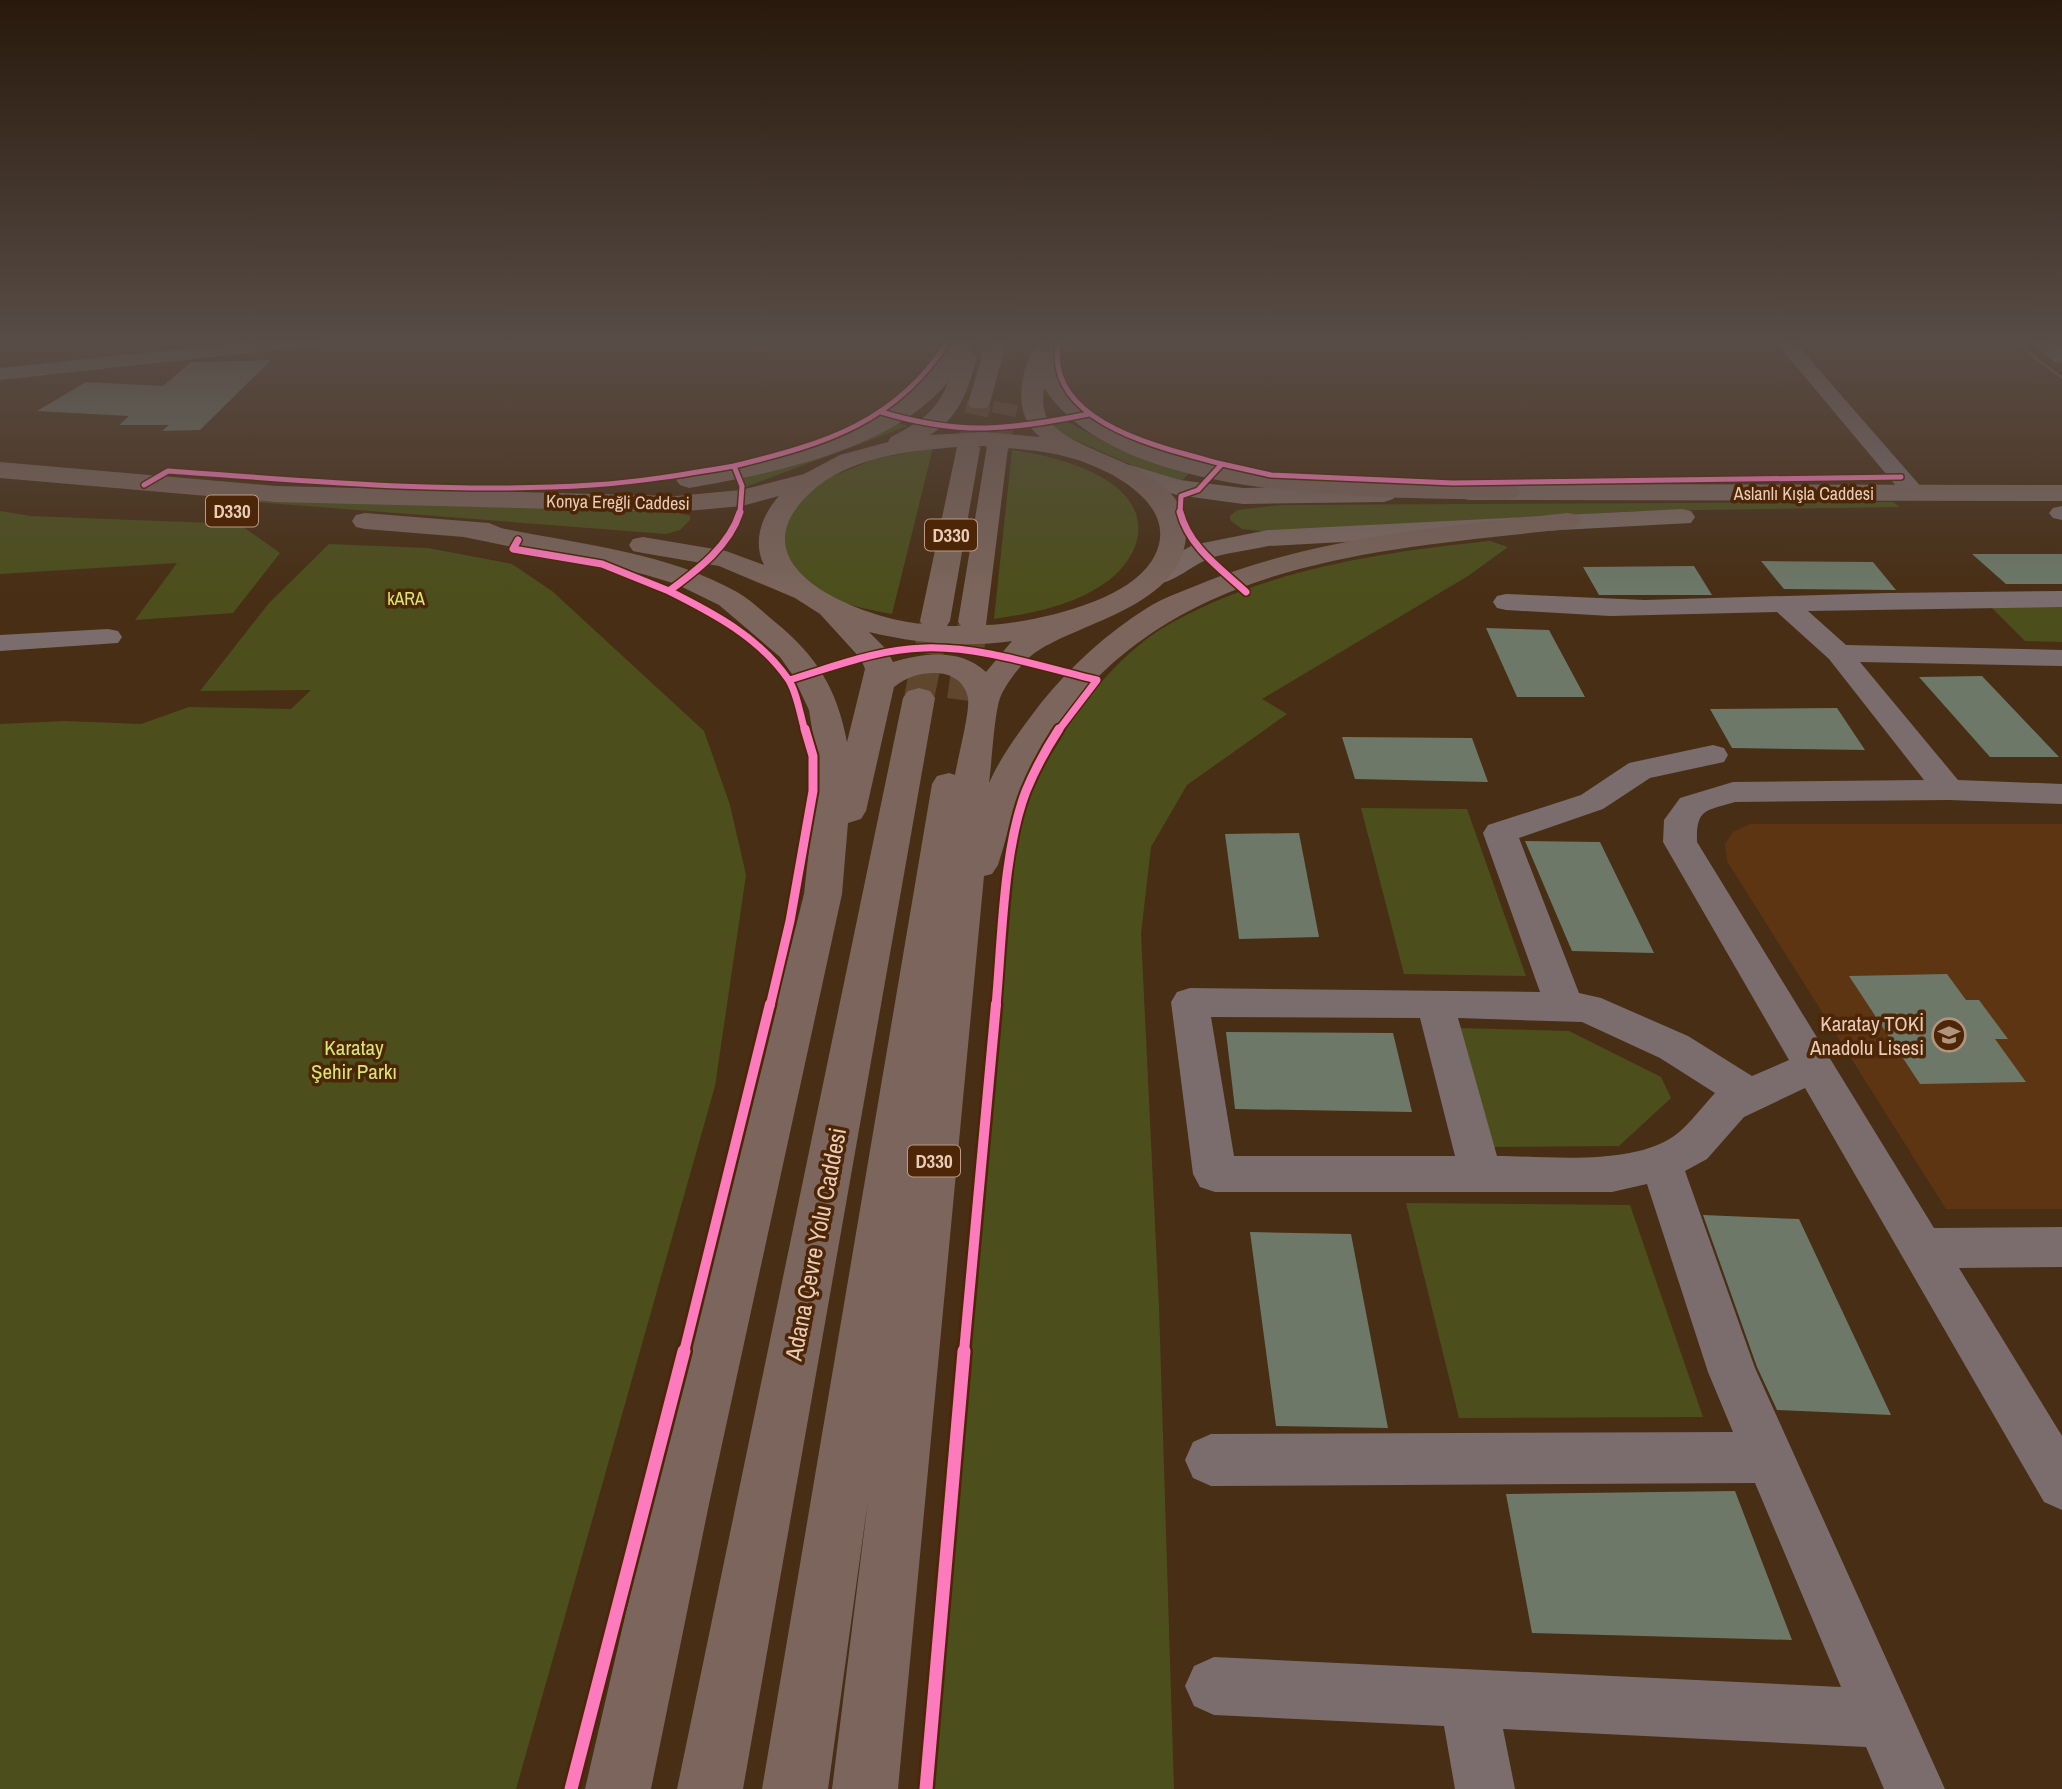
<svg xmlns="http://www.w3.org/2000/svg" width="2062" height="1789" font-family="'Archivo Narrow',sans-serif">
	<style>
		.built { fill: #5e3513 }
		.green { fill: #4c4f1c }
		.building { fill: #6d7868 }
		.lines { fill: none; stroke-linecap: round; stroke-linejoin: round }
		.highway-tunnel-far1 { stroke: #60462d; stroke-width: 24; stroke-dasharray: 24 11; stroke-linecap: butt }
		.highway-tunnel { stroke: #60462d; stroke-width: 30; stroke-dasharray: 30 15; stroke-linecap: butt }
		.street { fill: #7b6c6d; fill-rule: evenodd }
		.secondary { fill: #7f6c69; fill-rule: evenodd }
		.primary { fill: #7e6a64; fill-rule: evenodd }
		.highway { fill: #7b655c; fill-rule: evenodd }
		.tram { stroke: #7a6a62; stroke-width: 2 }
		.cycleway-far4-casing { stroke: #4c2606; stroke-width: 8 }
		.cycleway-far3-casing { stroke: #4c2606; stroke-width: 10 }
		.cycleway-far2-casing { stroke: #4c2606; stroke-width: 13 }
		.cycleway-far1-casing { stroke: #4c2606; stroke-width: 15 }
		.cycleway-casing { stroke: #4c2606; stroke-width: 18 }
		.cycleway-far4 { stroke: #fd7abc; stroke-width: 5 }
		.cycleway-far3 { stroke: #fd7abc; stroke-width: 7 }
		.cycleway-far2 { stroke: #fd7abc; stroke-width: 9 }
		.cycleway-far1 { stroke: #fd7abc; stroke-width: 10 }
		.cycleway { stroke: #fd7abc; stroke-width: 13 }
		.labels { text-anchor: middle; dominant-baseline: central; stroke-width: 7; stroke-linejoin: round; paint-order: stroke }
		.far-street-label { font-size: 18px; fill: #e9cbb7; stroke: #4c2606 }
		.far-park-label { font-size: 18px; fill: #d7e770; stroke: #4c2606 }
		.shield { fill: #4c2606; stroke: #ba9a82; stroke-width: 2 }
		.shield-label { font-size: 19px; font-weight: bold; fill: #e9cbb7 }
		.poi-label { font-size: 21px; fill: #e9cbb7; stroke: #4c2606; text-anchor: end }
		.park-label { font-size: 21px; fill: #d7e770; stroke: #4c2606 }
		.near-street-label { font-size: 24px; fill: #e9cbb7; stroke: #4c2606 }
	</style>
	<rect width="100%" height="100%" fill="#482e15"/>
	<path class="built" d="M 1750,824 L 2062,824 L 2062,1209 L 1946,1209 L 1727,861 L 1725,844 L 1733,832 Z"/>
	<path class="green" d="M 884,419 L 908,426 L 743,488 L 738,474 Z
		M 1066,421 L 1122,451 L 1189,473 L 1181,482 L 1147,472 L 1042,425 Z
		M 933,448 L 892,614 C 864,609 826,601 803,581 C 793,572 786,555 779,543 L 789,511 L 823,480 L 875,459 Z
		M 1012,450 C 1055,456 1145,477 1138,535 C 1136,550 1126,565 1114,576 C 1081,604 1035,613 994,619 Z
		M 225,497 L 665,510 L 690,516 L 690,520 L 680,530 L 666,534 L 217,499 Z
		M 1893,502 L 1900,507 L 1637,511 L 1269,532 L 1242,529 L 1230,520 L 1230,516 L 1237,510 L 1282,505 Z
		M 0,511 L 31,516 L 239,524 L 280,553 L 233,613 L 135,620 L 177,563 L 0,574 Z
		M 1490,541 L 1508,547 L 1468,576 L 1262,699 L 1287,714 L 1187,785 L 1151,847 L 1141,934 L 1159,1307 L 1174,1789 L 932,1789 L 1016,848 C 1021,830 1024,810 1031,792 C 1036,776 1048,760 1057,745 C 1083,699 1125,648 1173,622 C 1270,569 1381,552 1490,541 Z
		M 329,544 L 428,548 L 512,564 L 552,591 L 704,731 L 730,805 L 746,875 L 715,1086 L 516,1789 L 0,1789 L 0,724 L 65,721 L 141,724 L 189,707 L 291,709 L 311,690 L 200,691 L 269,603 Z
		M 1991,607 L 2062,607 L 2062,642 L 2025,641 Z
		M 1361,808 L 1467,809 L 1526,976 L 1404,974 Z
		M 1457,1028 L 1569,1031 L 1661,1077 L 1671,1098 L 1619,1146 L 1491,1147 Z
		M 1406,1203 L 1630,1205 L 1703,1417 L 1459,1418 Z"/>
	<path class="building" d="M 271,360 L 200,430 L 162,431 L 169,425 L 119,425 L 129,416 L 37,411 L 86,382 L 163,386 L 191,362 Z
		M 1972,554 L 2062,554 L 2062,584 L 2006,584 Z
		M 1761,561 L 1873,562 L 1896,590 L 1784,589 Z
		M 1694,566 L 1712,595 L 1599,595 L 1583,567 Z
		M 1486,628 L 1549,630 L 1585,697 L 1517,697 Z
		M 1982,676 L 2059,757 L 1990,757 L 1919,677 Z
		M 1837,708 L 1865,750 L 1732,748 L 1710,709 Z
		M 1342,737 L 1472,738 L 1488,782 L 1355,779 Z
		M 1299,833 L 1319,937 L 1239,939 L 1225,834 Z
		M 1525,841 L 1600,842 L 1654,953 L 1572,951 Z
		M 1947,974 L 1966,1000 L 1979,1000 L 2008,1039 L 1995,1039 L 2026,1082 L 1920,1084 L 1849,976 Z
		M 1226,1032 L 1393,1033 L 1412,1112 L 1235,1109 Z
		M 1703,1215 L 1799,1219 L 1891,1415 L 1777,1410 L 1757,1367 Z
		M 1250,1232 L 1351,1234 L 1388,1428 L 1276,1426 Z
		M 1735,1491 L 1792,1640 L 1532,1633 L 1506,1494 Z"/>
	<g class="lines">
		<path class="highway-tunnel-far1" d="M 968,449 L 979,403
			M 997,449 L 1006,403"/>
		<path class="highway-tunnel" d="M 919,698 L 935,621
			M 962,700 L 973,622"/>
		<path class="street" d="M 263,340 L 324,340 L 315,346 L 0,380 L 0,368 Z
			M 1774,340 L 1793,340 L 1923,489 L 1927,494 L 1923,499 L 1907,499 Z
			M 2062,506 L 2062,520 L 2053,518 L 2049,513 L 2053,508 Z
			M 2062,591 L 2062,607 L 1808,611 L 1846,645 L 2062,650 L 2062,666 L 1860,662 L 1958,780 L 2062,784 L 2062,804 L 1949,800 L 1735,802 C 1706,811 1696,808 1697,842 L 1934,1228 L 2062,1227 L 2062,1267 L 1959,1268 L 2062,1436 L 2062,1510 L 2044,1502 L 1805,1088 L 1744,1117 L 1707,1159 L 1685,1171 L 1755,1368 L 1945,1789 L 1884,1789 L 1866,1747 L 1503,1729 L 1515,1789 L 1455,1789 L 1444,1726 L 1214,1715 L 1194,1706 L 1185,1686 L 1194,1666 L 1214,1657 L 1841,1687 L 1755,1483 L 1211,1486 L 1193,1478 L 1185,1460 L 1193,1442 L 1211,1434 L 1733,1432 L 1708,1372 L 1647,1184 L 1612,1192 L 1215,1192 L 1200,1187 L 1193,1174 L 1171,1002 L 1177,992 L 1190,988 L 1540,992 L 1483,833 L 1488,825 L 1581,795 L 1629,763 L 1713,745 L 1724,748 L 1728,755 L 1724,762 L 1650,778 L 1603,809 L 1519,838 L 1579,993 L 1601,998 L 1688,1036 L 1752,1076 L 1789,1060 L 1663,842 L 1664,820 L 1680,798 L 1733,782 L 1924,780 L 1829,659 L 1777,612 L 1610,616 L 1506,610 L 1497,608 L 1493,602 L 1497,596 L 1506,594 L 1645,600 L 1888,593 ZM 1211,1017 L 1420,1018 L 1455,1156 L 1234,1156 ZM 1458,1018 L 1582,1022 L 1660,1058 L 1715,1093 C 1703,1106 1691,1122 1678,1133 C 1636,1167 1549,1156 1497,1156 Z
			M 108,629 L 118,631 L 122,637 L 118,643 L 0,651 L 0,635 Z"/>
		<path class="secondary" d="M 2028,340 L 2052,340 L 2062,347 L 2062,363 L 2054,362 Z"/>
		<path class="primary" d="M 1130,465 L 1180,480 L 1243,488 L 1384,486 L 1393,489 L 1397,494 L 1393,499 L 1384,502 L 1243,504 L 1177,495 L 1121,478 L 1117,473 L 1121,468 Z
			M 1469,484 L 2062,485 L 2062,501 L 1469,500 L 1460,497 L 1456,492 L 1460,487 Z
			M 1682,509 L 1691,511 L 1695,517 L 1691,523 L 1268,546 C 1250,550 1231,552 1214,557 C 1190,564 1170,590 1144,583 L 1140,577 L 1144,571 L 1193,545 L 1268,530 Z"/>
		<path class="highway" d="M 953,340 L 973,340 L 968,351 L 977,357 C 968,390 960,417 930,435 L 985,432 L 1040,437 C 1010,413 1021,367 1038,340 L 1058,340 C 1060,355 1058,374 1066,387 C 1077,404 1099,416 1116,426 C 1232,493 1378,481 1507,484 L 1516,487 L 1520,492 L 1516,497 L 1507,500 C 1381,496 1122,506 1044,388 C 1043,398 1042,410 1048,419 C 1076,460 1191,462 1186,537 C 1180,606 1083,621 1036,652 C 1023,661 1006,683 1000,698 C 994,716 992,761 989,783 C 1002,754 1022,728 1041,703 C 1071,666 1107,633 1147,608 C 1166,596 1189,589 1210,580 C 1324,536 1447,526 1568,513 L 1577,515 L 1581,521 L 1577,527 L 1568,529 C 1363,551 1144,562 1032,765 C 1015,796 1009,832 998,865 L 992,874 L 984,876 L 898,1789 L 832,1789 L 868,1500 L 828,1789 L 762,1789 L 932,784 L 937,776 L 949,773 L 955,775 C 958,757 970,712 968,698 C 965,681 950,673 935,673 C 919,673 907,677 894,687 L 866,811 L 861,819 L 848,823 L 842,894 L 709,1504 L 651,1789 L 585,1789 L 651,1504 L 804,894 L 818,769 L 809,710 L 792,674 L 780,657 L 719,605 L 676,584 L 643,574 L 464,537 L 365,529 L 356,527 L 352,521 L 356,515 L 365,513 L 489,523 L 501,528 C 579,544 667,552 737,592 C 751,600 763,612 775,622 C 817,656 837,689 847,742 L 865,669 L 861,659 L 820,614 L 795,598 L 719,566 L 643,553 L 633,551 L 629,545 L 633,539 L 643,537 L 726,551 L 764,565 C 752,541 762,515 779,496 L 742,506 L 676,512 L 276,502 L 0,478 L 0,462 L 276,486 L 676,496 L 741,490 L 804,474 L 840,455 L 888,442 L 891,437 C 918,423 938,411 948,382 C 890,451 773,473 689,488 L 680,485 L 676,480 L 680,475 C 783,449 893,443 953,340 ZM 978,446 L 987,446 L 958,622 L 961,626 L 947,626 L 950,621 L 980,449 ZM 957,447 L 920,621 L 922,624 C 862,618 730,568 810,493 C 848,457 908,451 957,447 ZM 1008,448 C 1029,450 1051,452 1071,458 C 1113,470 1186,508 1151,562 C 1124,603 1032,623 986,625 ZM 869,632 C 915,643 964,648 1012,641 L 986,672 C 960,648 924,653 893,662 L 886,649 Z
			M 987,340 L 1007,340 L 990,403 L 987,408 L 971,408 L 968,403 Z
			M 919,688 L 930,691 L 935,698 L 743,1789 L 677,1789 L 903,698 L 908,691 Z"/>
		<path class="tram" d="M 2012,340 L 2062,378"/>
		<defs>
			<path id="cycleway-far4" d="M 1059,340 C 1041,423 1163,448 1222,464 L 1198,490 L 1181,496 L 1180,513
				M 881,412 C 961,436 1009,430 1089,414
				M 1222,464 L 1271,475 L 1453,483 L 1901,477
				M 144,485 L 168,471 C 309,481 451,494 592,485 C 640,482 687,474 734,466
				M 740,513 L 742,486 L 734,466 C 824,444 897,423 949,340"/>
			<path id="cycleway-far3" d="M 740,512 C 729,547 697,570 669,591 C 713,613 759,637 788,679 C 797,692 800,715 805,731
				M 1180,512 C 1189,547 1220,568 1246,592
				M 518,540 L 513,549 L 602,564 L 669,591
				M 789,680 C 833,667 878,649 924,648 C 982,646 1041,667 1097,680 L 1058,731"/>
			<path id="cycleway-far2" d="M 770,1006 L 790,921 L 813,791 L 813,756 L 805,729
				M 996,1006 C 1002,941 1003,850 1026,791 C 1035,769 1046,749 1059,729"/>
			<path id="cycleway-far1" d="M 684,1352 L 770,1004
				M 964,1352 L 996,1004"/>
			<path id="cycleway" d="M 571,1789 L 684,1351
				M 926,1789 L 964,1351"/>
		</defs>
		<use href="#cycleway-far4" class="cycleway-far4-casing"/>
		<use href="#cycleway-far3" class="cycleway-far3-casing"/>
		<use href="#cycleway-far2" class="cycleway-far2-casing"/>
		<use href="#cycleway-far1" class="cycleway-far1-casing"/>
		<use href="#cycleway" class="cycleway-casing"/>
		<use href="#cycleway-far4" class="cycleway-far4"/>
		<use href="#cycleway-far3" class="cycleway-far3"/>
		<use href="#cycleway-far2" class="cycleway-far2"/>
		<use href="#cycleway-far1" class="cycleway-far1"/>
		<use href="#cycleway" class="cycleway"/>
	</g>
	<linearGradient id="sky" x2="0" y2="1"><stop stop-color="#28190c"/><stop offset="0.58" stop-color="#584c46"/><stop offset="1" stop-color="#584c46" stop-opacity="0"/></linearGradient>
	<rect width="2062" height="590" fill="url(#sky)"/>
	<defs>
		<symbol id="school-ring" viewBox="-11 -11 22 22"><circle r="9.5" fill="#4c2606" stroke="#b1947e" stroke-width="1.5"/><path d="M0-5L7-2L0 1L-7-2ZM-4 1L0 2.5L4 1V4Q0 6-4 4Z" fill="#b1947e"/></symbol>
	</defs>
	<g fill-rule="evenodd">
		<use href="#school-ring" x="1930" y="1016" width="38" height="38"/>
	</g>
	<g class="labels">
		<g class="far-street-label">
			<text x="1804" y="493">Aslanlı Kışla Caddesi</text>
			<text transform="translate(618 502) rotate(1)">Konya Ereğli Caddesi</text>
		</g>
		<g class="far-park-label">
			<text x="406" y="598">kARA</text>
		</g>
		<g class="shield">
			<rect x="206" y="495.5" width="52" height="31" rx="5"/>
			<rect x="925" y="519.5" width="52" height="31" rx="5"/>
			<rect x="908" y="1145.5" width="52" height="31" rx="5"/>
		</g>
		<g class="shield-label">
			<text x="232" y="511">D330</text>
			<text x="951" y="535">D330</text>
			<text x="934" y="1161">D330</text>
		</g>
		<g class="poi-label">
			<text x="1924" y="1023">Karatay TOKİ<tspan x="1924" dy="24">Anadolu Lisesi</tspan></text>
		</g>
		<g class="park-label">
			<text x="354" y="1047">Karatay<tspan x="354" dy="24">Şehir Parkı</tspan></text>
		</g>
		<g class="near-street-label">
			<text transform="translate(815 1244) rotate(-79)">Adana Çevre Yolu Caddesi</text>
		</g>
	</g>
</svg>
